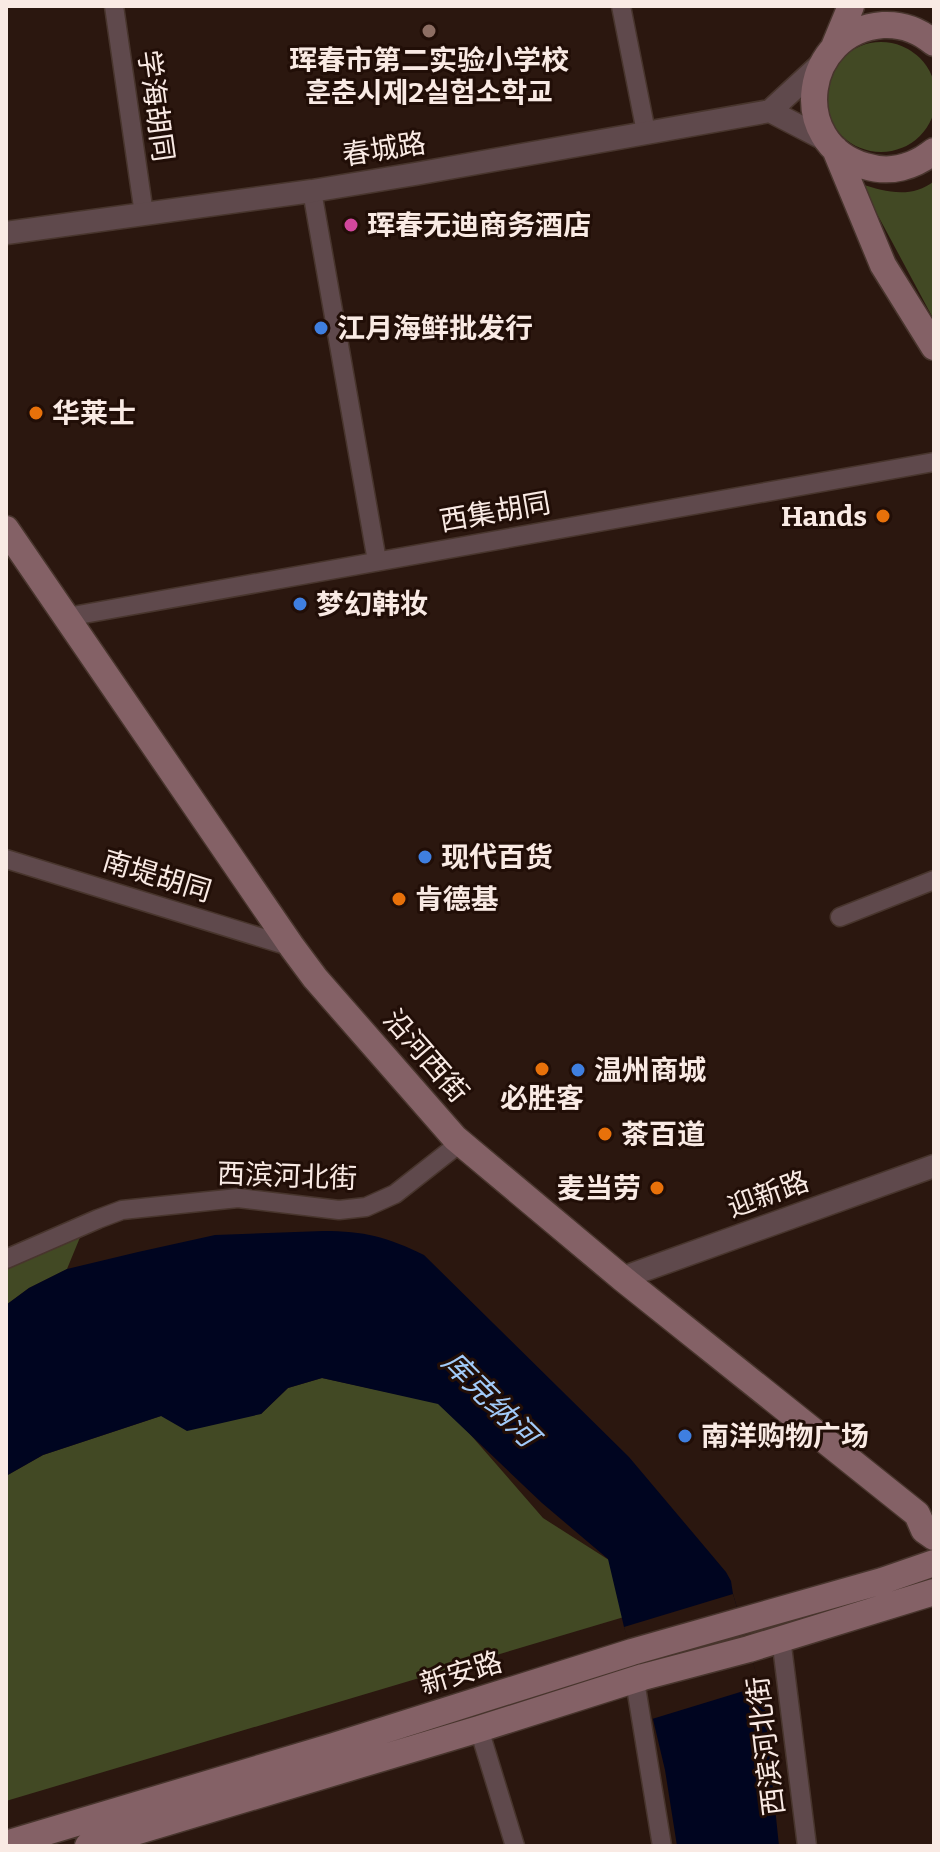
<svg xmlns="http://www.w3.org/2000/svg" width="940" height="1852" font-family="Bitter,'Noto Sans SC','Noto Sans KR',serif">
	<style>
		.green { fill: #424924 }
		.water { fill: #000520 }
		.pier { fill: #2b170f }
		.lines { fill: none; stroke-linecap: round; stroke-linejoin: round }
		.minor-casing { stroke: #48352d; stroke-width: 21 }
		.tertiary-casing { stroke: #48352d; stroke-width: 25 }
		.secondary-casing { stroke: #48352d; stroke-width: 29 }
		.minor { stroke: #5f494c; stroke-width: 18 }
		.tertiary { stroke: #5f494c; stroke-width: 22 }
		.secondary { stroke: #846166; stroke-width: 26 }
		.education-dot { fill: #8d6e63; stroke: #210e07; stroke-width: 3 }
		.hotel-dot { fill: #d1479c; stroke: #210e07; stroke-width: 3 }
		.shop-dot { fill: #3f7fe0; stroke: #210e07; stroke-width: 3 }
		.food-dot { fill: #e8710a; stroke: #210e07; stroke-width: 3 }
		.labels { text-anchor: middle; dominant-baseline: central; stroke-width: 6; stroke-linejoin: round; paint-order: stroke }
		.poi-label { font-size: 28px; font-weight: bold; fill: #f9eae4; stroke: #210e07; text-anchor: start }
		.street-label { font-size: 28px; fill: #f9eae4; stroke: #210e07 }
		.water-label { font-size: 30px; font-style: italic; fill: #a2caf8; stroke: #210e07 }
	</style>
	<rect width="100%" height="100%" fill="#2b170f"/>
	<path class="green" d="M826 97a55 55 0 1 1 110 0a55 55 0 1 1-110 0Z
		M 934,181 L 934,320 L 861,184 C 885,192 912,199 934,181 Z
		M 81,1235 L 67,1269 L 29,1288 L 6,1305 L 6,1269 Z
		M 322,1378 L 438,1403 L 469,1433 L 543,1518 L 623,1569 L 624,1617 L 6,1801 L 6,1476 L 43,1455 L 161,1416 L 261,1414 L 288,1388 Z"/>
	<path class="water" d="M 323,1231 C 365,1231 387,1237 424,1255 L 629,1457 L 726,1572 L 731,1581 L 733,1594 L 764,1701 L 779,1846 L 677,1846 L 665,1770 L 643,1677 L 624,1627 L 608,1559 L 542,1503 L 438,1404 L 322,1378 L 288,1388 L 261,1414 L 187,1431 L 161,1416 L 43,1455 L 6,1476 L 6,1305 L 29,1288 L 67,1269 L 138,1252 L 215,1235 Z"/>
	<path class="pier" d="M 733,1594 L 760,1686 L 652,1719 L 624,1627 Z"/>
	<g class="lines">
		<defs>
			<path id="minor" d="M 114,6 L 144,214
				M 621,6 L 646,132
				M 312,191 L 377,561
				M 67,617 L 934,462
				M 6,859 L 292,947
				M 840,917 L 934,880
				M 6,1259 L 98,1219 L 122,1210 L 238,1198 L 339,1210 L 366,1207 L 395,1194 L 460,1143
				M 781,1638 L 807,1846
				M 635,1681 L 662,1846
				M 479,1729 L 515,1846"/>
			<path id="tertiary" d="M 770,111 L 828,141
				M 6,233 L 312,191 L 415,174 L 770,111 L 822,63
				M 622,1278 L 934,1166"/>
			<path id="secondary" d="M 934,43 C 920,31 902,24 883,25 C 803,31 787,143 865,166 C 890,174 914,167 934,151
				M 834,47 L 851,6
				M 835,149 L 883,265 L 934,347
				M 6,529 L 292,947 L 315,978 L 455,1138 L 622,1278 L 917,1514 L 924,1530 L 934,1537
				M 6,1844 L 334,1746 L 632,1652 L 882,1581 L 934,1563
				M 88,1846 L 479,1729 L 643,1677 L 749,1649 L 934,1592"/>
		</defs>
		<use href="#minor" class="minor-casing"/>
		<use href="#tertiary" class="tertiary-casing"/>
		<use href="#secondary" class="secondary-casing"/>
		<use href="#minor" class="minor"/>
		<use href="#tertiary" class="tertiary"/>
		<use href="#secondary" class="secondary"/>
	</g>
	<circle class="education-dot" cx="429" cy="31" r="8"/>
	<circle class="hotel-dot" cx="351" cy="225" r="8"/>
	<g class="shop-dot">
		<circle cx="321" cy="328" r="8"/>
		<circle cx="300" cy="604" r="8"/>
		<circle cx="425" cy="857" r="8"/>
		<circle cx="578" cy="1070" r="8"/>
		<circle cx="685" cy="1436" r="8"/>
	</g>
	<g class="food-dot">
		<circle cx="36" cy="413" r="8"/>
		<circle cx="883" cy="516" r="8"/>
		<circle cx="399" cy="899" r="8"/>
		<circle cx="542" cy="1069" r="8"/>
		<circle cx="605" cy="1134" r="8"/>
		<circle cx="657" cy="1188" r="8"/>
	</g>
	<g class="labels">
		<g class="poi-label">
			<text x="429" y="60" text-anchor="middle">珲春市第二实验小学校<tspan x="429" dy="32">훈춘시제2실험소학교</tspan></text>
			<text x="367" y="225">珲春无迪商务酒店</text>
			<text x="337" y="328">江月海鲜批发行</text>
			<text x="52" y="413">华莱士</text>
			<text x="867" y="516" text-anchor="end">Hands</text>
			<text x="316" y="604">梦幻韩妆</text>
			<text x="441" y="857">现代百货</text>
			<text x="415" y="899">肯德基</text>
			<text x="594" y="1070">温州商城</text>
			<text x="542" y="1098" text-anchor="middle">必胜客</text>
			<text x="621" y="1134">茶百道</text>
			<text x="641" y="1188" text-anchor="end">麦当劳</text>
			<text x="701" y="1436">南洋购物广场</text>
		</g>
		<g class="street-label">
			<text transform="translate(156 106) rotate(82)">学海胡同</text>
			<text transform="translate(384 149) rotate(-9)">春城路</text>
			<text transform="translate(495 512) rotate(-10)">西集胡同</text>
			<text transform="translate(157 876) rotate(17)">南堤胡同</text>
			<text transform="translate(426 1056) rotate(49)">沿河西街</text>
			<text transform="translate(287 1176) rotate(2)">西滨河北街</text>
			<text transform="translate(768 1194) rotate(-20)">迎新路</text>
			<text transform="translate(461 1673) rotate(-17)">新安路</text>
			<text transform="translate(766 1746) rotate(-97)">西滨河北街</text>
		</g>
		<g class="water-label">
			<text transform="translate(490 1399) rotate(45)">库克纳河</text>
		</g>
	</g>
	<rect width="940" height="1852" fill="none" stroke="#f9eae4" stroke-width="16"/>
</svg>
